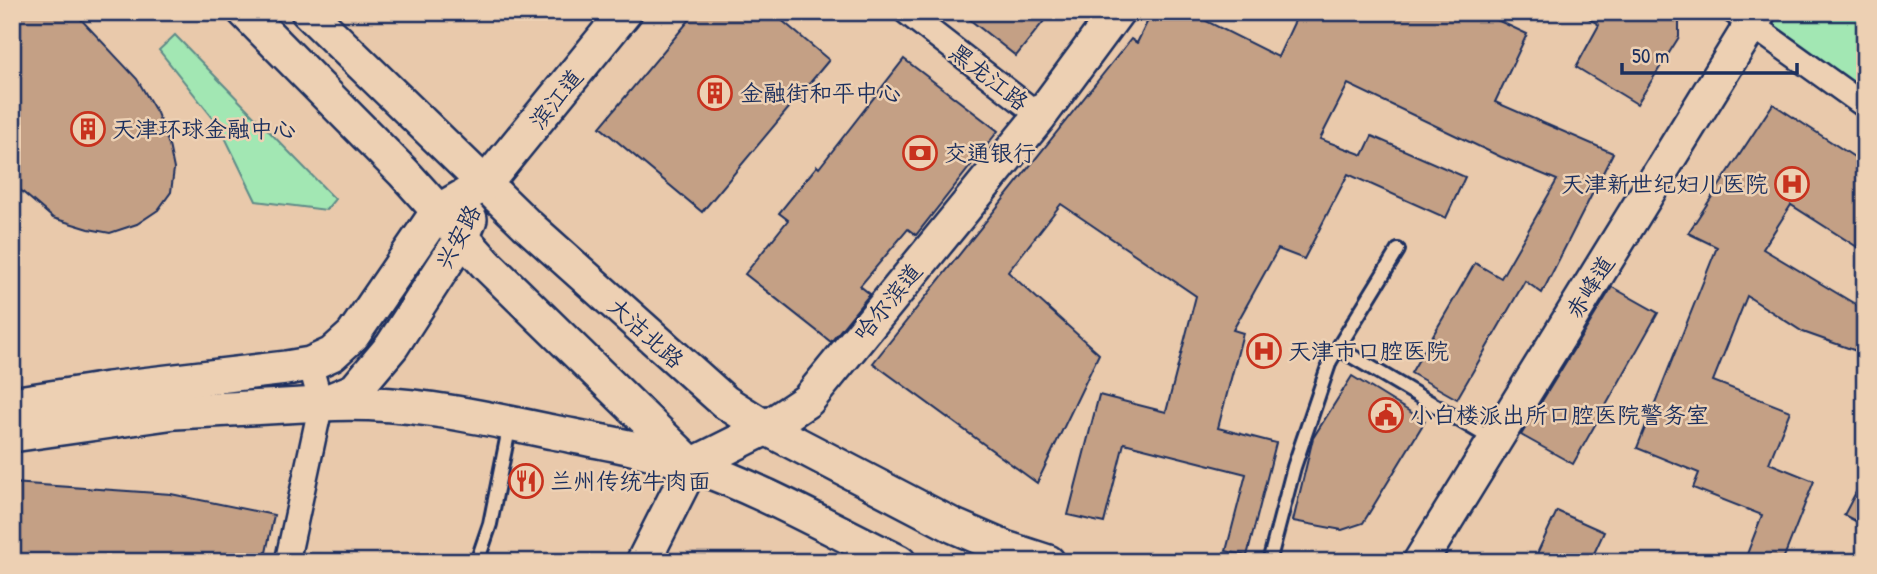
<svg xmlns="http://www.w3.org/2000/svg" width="1877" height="574" font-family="'Patrick Hand','LXGW WenKai TC',sans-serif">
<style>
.green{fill:#a2e7b3;stroke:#5e8b88;stroke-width:2}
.building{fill:#c4a085;stroke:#1b2f5e;stroke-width:2}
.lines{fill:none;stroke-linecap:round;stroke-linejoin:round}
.lane-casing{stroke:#1b2f5e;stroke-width:18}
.street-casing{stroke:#1b2f5e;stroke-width:28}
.secondary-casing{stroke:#1b2f5e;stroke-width:38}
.lane{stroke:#edd0b3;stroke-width:12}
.street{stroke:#edd0b3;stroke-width:23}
.secondary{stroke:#edd0b3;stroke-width:33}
.labels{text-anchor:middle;stroke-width:5;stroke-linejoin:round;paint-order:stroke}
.street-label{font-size:23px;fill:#1b2f5e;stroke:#edd0b3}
.poi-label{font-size:23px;fill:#1b2f5e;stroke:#edd0b3;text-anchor:start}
</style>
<rect width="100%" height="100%" fill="#e9c9ab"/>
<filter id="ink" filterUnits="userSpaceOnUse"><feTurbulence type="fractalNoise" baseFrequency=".0143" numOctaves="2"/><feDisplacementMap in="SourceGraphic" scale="14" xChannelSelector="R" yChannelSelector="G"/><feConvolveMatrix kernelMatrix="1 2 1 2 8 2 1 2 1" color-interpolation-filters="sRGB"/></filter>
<g filter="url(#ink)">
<!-- green -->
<g class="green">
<path d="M1771,12H1865V90L1765,22Z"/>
<path d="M175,35L335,199L326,210L256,201L220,127L159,50Z"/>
</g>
<!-- building -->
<g class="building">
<path d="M12,12H71L77,15L137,79L157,113L169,145L174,169L171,192L158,210L137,224L110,233L89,229L53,218L12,183Z"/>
<path d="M696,12H772L829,60L702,212L600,127Z"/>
<path d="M960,12H1051L1016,56Z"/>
<path d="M1152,12H1210L1204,20L1278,57L1299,12H1480L1527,34L1495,102L1613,153L1542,293L1525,281L1457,399L1411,373L1475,263L1501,278L1557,180L1501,157L1348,84L1320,139L1363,155L1372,136L1465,177L1446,218L1348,174L1304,259L1278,249L1233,330L1243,333L1218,428L1276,443L1247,556L1226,551L1246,474L1124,443L1104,523L1068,515L1099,395L1166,412L1196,296L1061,204L1008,272L1099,354L1037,483L873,363L1131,39L1137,43Z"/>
<path d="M1580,12H1679V37L1637,104L1576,67L1599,25Z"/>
<path d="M904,59L998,131L916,235L908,229L860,286L870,294L831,342L745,274L788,220L779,213L817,166L819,168Z"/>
<path d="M1773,104L1865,164V252L1791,205L1763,249L1865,310V354L1803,332L1747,296L1713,381L1790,411L1769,463L1814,481L1782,562H1744L1762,515L1693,488L1699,473L1637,448L1717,247L1688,233Z"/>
<path d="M1612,287L1658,313L1573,464L1521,435Z"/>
<path d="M1352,376L1425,421L1363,523L1342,530L1293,521L1313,438Z"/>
<path d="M1865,475V526L1844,515Z"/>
<path d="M12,483L171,494L274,515L264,562H12Z"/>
<path d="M1557,511L1604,532L1590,562H1533Z"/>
</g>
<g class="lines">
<!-- lane casing -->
<g class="lane-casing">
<g id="lane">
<path d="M1338,348L1495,441"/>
<path d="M477,562L490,524L510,424"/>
<path d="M1269,562L1294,467L1330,361L1398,250"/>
</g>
</g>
<!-- street casing -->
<g class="street-casing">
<g id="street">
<path d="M906,12L1040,116"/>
<path d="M1734,12L1865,106"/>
<path d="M287,562L321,404L310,364"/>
</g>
</g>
<!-- secondary casing -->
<g class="secondary-casing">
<g id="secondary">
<path d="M245,12L404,173L487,265L692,465"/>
<path d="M308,12L526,224L725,402L766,428L954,526L1005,548L1048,562"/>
<path d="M12,404L108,389L286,368L310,364L332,354L353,335L438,211L485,184L625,12"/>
<path d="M321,404C400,399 476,416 553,432C599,441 647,449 692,465C763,490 831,529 899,562"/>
<path d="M12,435L175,412L321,404L355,390L392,346L462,238L470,219"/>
<path d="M643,562L692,465L766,428L808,400L1040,116L1117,12"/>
<path d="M1420,562L1759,12"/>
</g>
</g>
<!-- lane -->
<use href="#lane" class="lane"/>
<!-- street -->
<use href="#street" class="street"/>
<!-- secondary -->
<use href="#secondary" class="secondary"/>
</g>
</g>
<!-- icons -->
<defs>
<g id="building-ring" transform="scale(1.75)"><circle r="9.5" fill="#edd0b3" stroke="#c8321e" stroke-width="1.5"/><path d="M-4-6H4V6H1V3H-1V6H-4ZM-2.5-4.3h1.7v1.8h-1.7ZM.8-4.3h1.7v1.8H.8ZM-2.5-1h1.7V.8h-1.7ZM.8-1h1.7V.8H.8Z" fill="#c8321e"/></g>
<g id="bank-ring" transform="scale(1.75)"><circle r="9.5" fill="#edd0b3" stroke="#c8321e" stroke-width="1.5"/><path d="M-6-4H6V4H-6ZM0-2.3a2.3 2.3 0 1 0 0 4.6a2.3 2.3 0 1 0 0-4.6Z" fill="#c8321e"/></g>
<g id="hospital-ring" transform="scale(1.75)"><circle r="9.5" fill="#edd0b3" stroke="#c8321e" stroke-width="1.5"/><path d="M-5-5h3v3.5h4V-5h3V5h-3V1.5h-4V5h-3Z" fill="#c8321e"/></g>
<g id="civic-ring" transform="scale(1.75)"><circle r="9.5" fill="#edd0b3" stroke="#c8321e" stroke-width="1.5"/><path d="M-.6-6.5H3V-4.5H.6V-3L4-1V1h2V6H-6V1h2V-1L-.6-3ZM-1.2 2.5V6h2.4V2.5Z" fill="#c8321e"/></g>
<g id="restaurant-ring" transform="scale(1.75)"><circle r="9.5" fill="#edd0b3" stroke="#c8321e" stroke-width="1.5"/><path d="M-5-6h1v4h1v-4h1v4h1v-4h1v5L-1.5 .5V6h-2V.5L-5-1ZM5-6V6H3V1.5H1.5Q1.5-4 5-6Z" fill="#c8321e"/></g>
</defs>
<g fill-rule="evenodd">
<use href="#building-ring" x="715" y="93"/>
<use href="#building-ring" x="88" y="129"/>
<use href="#bank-ring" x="920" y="153"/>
<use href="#hospital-ring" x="1792" y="184"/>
<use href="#hospital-ring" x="1264" y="351"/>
<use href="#civic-ring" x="1386" y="415"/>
<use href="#restaurant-ring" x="526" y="481"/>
</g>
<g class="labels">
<!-- street labels -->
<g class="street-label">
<text transform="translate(989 77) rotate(38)" y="8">黑龙江路</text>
<text transform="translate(556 99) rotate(-51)" y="8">滨江道</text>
<text transform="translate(458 237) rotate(-62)" y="8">兴安路</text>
<text transform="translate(1590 287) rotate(-58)" y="8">赤峰道</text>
<text transform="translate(888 302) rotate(-51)" y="8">哈尔滨道</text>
<text transform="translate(646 333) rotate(42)" y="8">大沽北路</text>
</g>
<!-- poi labels -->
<g class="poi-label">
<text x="740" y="101">金融街和平中心</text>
<text x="112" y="137">天津环球金融中心</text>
<text x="944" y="161">交通银行</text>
<text x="1768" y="192" text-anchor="end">天津新世纪妇儿医院</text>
<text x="1288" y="359">天津市口腔医院</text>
<text x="1410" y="423">小白楼派出所口腔医院警务室</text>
<text x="550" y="489">兰州传统牛肉面</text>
</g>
</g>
<!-- margin -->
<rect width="1877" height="574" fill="none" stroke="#edd0b3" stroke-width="42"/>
<rect x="21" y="21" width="1835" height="532" fill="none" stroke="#1b2f5e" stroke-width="2.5" filter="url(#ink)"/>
<!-- scale -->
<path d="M1622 63v10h175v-10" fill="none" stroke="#1b2f5e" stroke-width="3.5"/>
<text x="1632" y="63" font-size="21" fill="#1b2f5e" stroke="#edd0b3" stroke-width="5" paint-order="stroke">50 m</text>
</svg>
